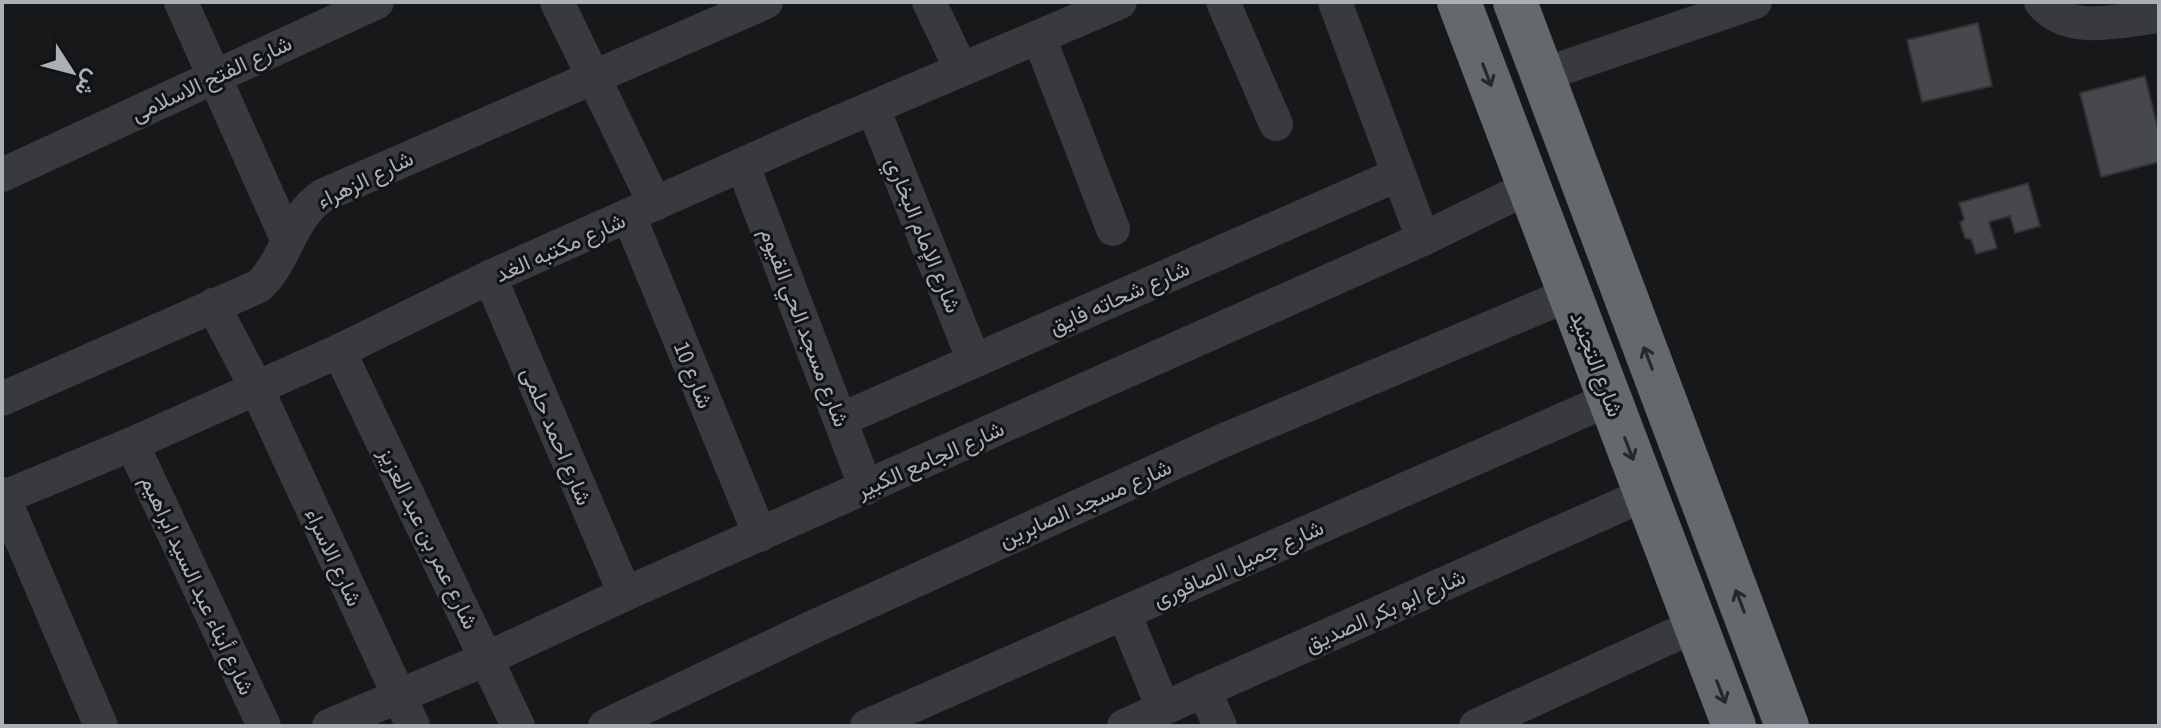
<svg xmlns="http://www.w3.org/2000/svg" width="2161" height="728" font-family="'Archivo Narrow',Vazirmatn,sans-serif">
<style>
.building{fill:#47484b;stroke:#323235;stroke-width:2}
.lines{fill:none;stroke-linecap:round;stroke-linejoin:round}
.street{stroke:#393a3e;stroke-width:34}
.highway{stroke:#65696e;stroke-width:44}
.oneway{stroke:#27282a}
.labels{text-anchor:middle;stroke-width:6;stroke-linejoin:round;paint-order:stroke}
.street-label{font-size:22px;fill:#abb0b7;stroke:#121314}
</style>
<rect width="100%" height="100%" fill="#171819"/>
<!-- building -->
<g class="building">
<path d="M1978,23L1992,86L1922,102L1907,40Z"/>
<path d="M2145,76L2159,133V162L2101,177L2080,93Z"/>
<path d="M2028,183L2040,226L2015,233L2010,216L1989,222L1997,248L1976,254L1971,239L1965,238L1960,223L1964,219L1959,203Z"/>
</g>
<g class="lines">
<!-- street -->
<g class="street">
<path d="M181,2L287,239"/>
<path d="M557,2L655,204"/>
<path d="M929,2L961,69"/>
<path d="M1223,2L1276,124"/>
<path d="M1335,2L1423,239"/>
<path d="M2041,2C2068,36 2121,20 2159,16"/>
<path d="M1039,37L1113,229"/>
<path d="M1542,75L1755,2"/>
<path d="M873,108L974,361"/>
<path d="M743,166L866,488"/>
<path d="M2,175L377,2"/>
<path d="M629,216L760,535"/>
<path d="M490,277L625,594"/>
<path d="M213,305L256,387L413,726"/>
<path d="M339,351L518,726"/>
<path d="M2,399L259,286C287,260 290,216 324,195L766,2"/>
<path d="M840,420L1399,174"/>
<path d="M132,444L264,726"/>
<path d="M2,494L101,726"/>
<path d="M2,498L132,444L339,351L490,277L813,133L1120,2"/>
<path d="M1124,613L1163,708"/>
<path d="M1204,690L1220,726"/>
<path d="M329,726L486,659L625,594L1423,239L1529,187"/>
<path d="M605,726L811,628L1222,441L1570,294"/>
<path d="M867,726L1610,399"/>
<path d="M1124,726L1646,494"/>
<path d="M1476,726L1696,625"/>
</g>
<!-- highway -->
<g class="highway">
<path d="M1459,2L1734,726"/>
<path d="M1515,2L1787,726"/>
</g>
</g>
<!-- one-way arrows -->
<defs><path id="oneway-shaft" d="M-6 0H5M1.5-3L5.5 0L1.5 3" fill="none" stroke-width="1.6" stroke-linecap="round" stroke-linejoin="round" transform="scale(2)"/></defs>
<g class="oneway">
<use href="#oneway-shaft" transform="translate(1487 75) rotate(69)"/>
<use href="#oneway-shaft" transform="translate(1648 358) rotate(-111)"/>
<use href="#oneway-shaft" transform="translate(1629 449) rotate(69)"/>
<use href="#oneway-shaft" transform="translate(1740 601) rotate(-111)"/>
<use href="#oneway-shaft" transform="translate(1721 692) rotate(69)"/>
</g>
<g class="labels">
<!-- street labels -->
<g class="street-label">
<text transform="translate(211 78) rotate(-25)" y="8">شارع الفتح الاسلامى</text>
<text transform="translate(365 179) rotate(-26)" y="8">شارع الزهراء</text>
<text transform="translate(924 235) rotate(68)" y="8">شارع الإمام البخاري</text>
<text transform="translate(560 247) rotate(-24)" y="8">شارع مكتبه الغد</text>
<text transform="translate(1119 297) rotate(-24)" y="8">شارع شحاته فايق</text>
<text transform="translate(805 327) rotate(69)" y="8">شارع مسجد الحي القيوم</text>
<text transform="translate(1597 364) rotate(69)" y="8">شارع التجنيد</text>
<text transform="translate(694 375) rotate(68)" y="8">شارع 10</text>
<text transform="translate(557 436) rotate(67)" y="8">شارع احمد حلمى</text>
<text transform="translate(930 459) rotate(-24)" y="8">شارع الجامع الكبير</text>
<text transform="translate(1085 503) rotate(-24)" y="8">شارع مسجد الصابرين</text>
<text transform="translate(429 538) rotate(64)" y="8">شارع عمر بن عبد العزيز</text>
<text transform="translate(334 557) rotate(65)" y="8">شارع الاسراء</text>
<text transform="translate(1238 563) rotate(-24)" y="8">شارع جميل الصافورى</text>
<text transform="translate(198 585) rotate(65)" y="8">شارع أبناء عبد السيد ابراهيم</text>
<text transform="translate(1385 610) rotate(-24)" y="8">شارع ابو بكر الصديق</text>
</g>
</g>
<!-- border -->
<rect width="2161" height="728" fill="none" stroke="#abb0b7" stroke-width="8"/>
<!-- north arrow -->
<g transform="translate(72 72) rotate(126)" stroke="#121314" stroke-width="6" paint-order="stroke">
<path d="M0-6L14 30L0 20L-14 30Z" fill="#abb0b7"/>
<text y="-12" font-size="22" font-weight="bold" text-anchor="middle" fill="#abb0b7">ش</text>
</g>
</svg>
